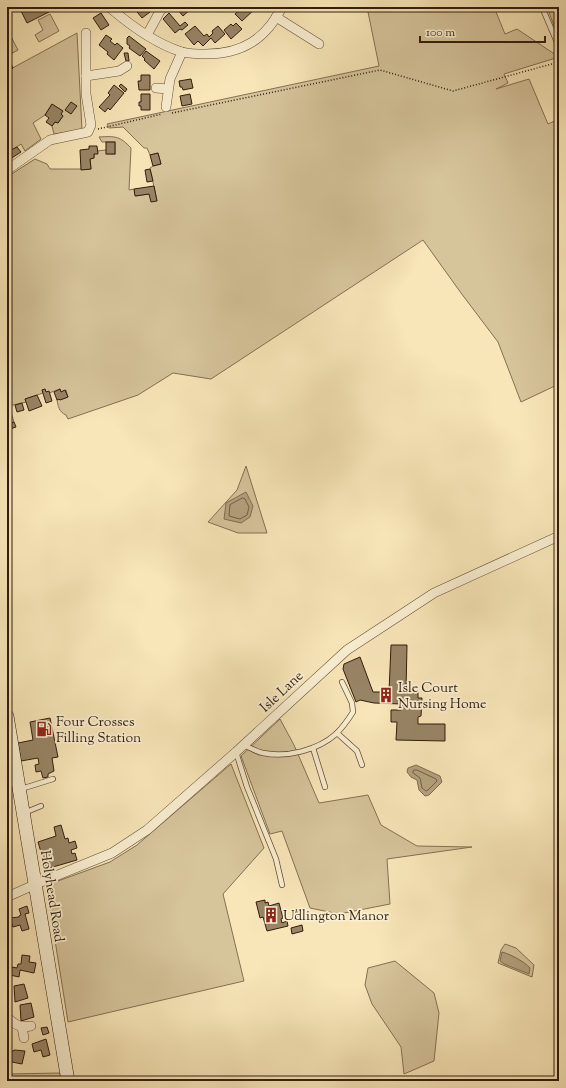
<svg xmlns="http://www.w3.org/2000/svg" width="566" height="1088" font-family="'Sorts Mill Goudy',serif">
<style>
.green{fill:#d6c49b;stroke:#837054}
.water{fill:#b4a17e;stroke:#7f6c51}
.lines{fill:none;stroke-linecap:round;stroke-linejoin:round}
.shore{stroke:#725e46;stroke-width:1}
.building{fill:#988566;stroke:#301c0d}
.lane-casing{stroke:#624e38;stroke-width:6}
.street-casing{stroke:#624e38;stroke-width:10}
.secondary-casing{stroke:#301c0d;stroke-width:14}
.path{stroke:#301c0d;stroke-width:1.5;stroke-dasharray:1 2;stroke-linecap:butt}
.lane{stroke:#faefd1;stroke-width:4.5}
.street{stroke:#faefd1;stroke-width:9}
.secondary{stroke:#faefd1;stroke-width:13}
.labels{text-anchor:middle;stroke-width:3.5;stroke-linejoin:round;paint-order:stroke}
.poi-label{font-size:14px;fill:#301c0d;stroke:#faefd1;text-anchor:start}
.street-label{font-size:14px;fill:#301c0d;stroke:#faefd1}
</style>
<rect width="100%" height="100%" fill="#f8e6b8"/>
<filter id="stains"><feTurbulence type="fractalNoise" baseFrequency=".005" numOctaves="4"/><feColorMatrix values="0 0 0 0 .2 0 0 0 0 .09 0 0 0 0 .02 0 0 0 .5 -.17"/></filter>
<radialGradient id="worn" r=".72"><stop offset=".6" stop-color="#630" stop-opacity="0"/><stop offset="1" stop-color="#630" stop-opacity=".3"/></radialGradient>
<!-- green -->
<g class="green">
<path d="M367,7H494L505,34L517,29L559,57L504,74L508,83L496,89L529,79L548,124L559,119V384L521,402L498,342L461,293L423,240L211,379L173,373L138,395L68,419L66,415C59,412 58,406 57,400L59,399L60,400L68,397L66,390L61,392L60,389L49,393L46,392L45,389L42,390L43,393L25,399L26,402L9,406L14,422L7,424V177L35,159L47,164L50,169H91L90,159L94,158V154L97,151L106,150L107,154H115V142H102L99,137C115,136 120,136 131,148L129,190L134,189L136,196L149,194L157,201L150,168L153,166L161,164L158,153L150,155L147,148H144L123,127L109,128L107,124L379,66Z"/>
<path d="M547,7H559V39Z"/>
<path d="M50,14L59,31L39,42L35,35L43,30L38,20Z"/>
<path d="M7,29L18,50L7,56Z"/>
<path d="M77,33L82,130L54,134L52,126L55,122L58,123L63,116L52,104L45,115L33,123L41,139L25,151L21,144L7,153V71Z"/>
<path d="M246,466L267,533H238L208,522L237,490Z"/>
<path d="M280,719L294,745L319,803L368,795L381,825L417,846L472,847L387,859L390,904L339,914L310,908L282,831L270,834L241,756Z"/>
<path d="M231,764L264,848L223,894L244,981L68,1022L47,890L50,884L110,862L137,845Z"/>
<path d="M505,944L516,948L534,965L532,977L498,963L501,950Z"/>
<path d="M395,961L434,993L439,1013L434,1061L404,1074L401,1047L372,1004L365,985L368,968Z"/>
<path d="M60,1073L61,1081H7V1074Z"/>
</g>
<!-- water -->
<g class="water">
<path d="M246,492L253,506L250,517L241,523L224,519L226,503Z"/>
<path d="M416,765L440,776L442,782L429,795L425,796L419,790L417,780L411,777L407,772L408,768Z"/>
<path d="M502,952C510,954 525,962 530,968L529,974L504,964L500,961Z"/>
</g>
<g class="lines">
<!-- shore -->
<g class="shore">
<path d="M243,498L245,499L249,507L247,515L240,519L229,516L230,505Z"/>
<path d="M414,770H417L436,779L437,781L428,790L426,791L422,788L420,778L413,773Z"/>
</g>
</g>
<!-- building -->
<g class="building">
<path d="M19,7H46L49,12L27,23Z"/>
<path d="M133,7H146L150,12L142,18Z"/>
<path d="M179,7H193L183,16L177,9Z"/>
<path d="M243,7H257L242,21L235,14Z"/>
<path d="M101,13L109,25L101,30L93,18Z"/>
<path d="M169,13L180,26L185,22L188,25L182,30L180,29L175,33L163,19Z"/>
<path d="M236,23L242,29L231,39L224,30L231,24L233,26Z"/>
<path d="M195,26L204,36L207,34L209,37L213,33L212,31L218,26L225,34L215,43L211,38L203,46L198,41L194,45L185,34Z"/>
<path d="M106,35L112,39L110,41L115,45L117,43L123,48L114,60L107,54L108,52L99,45Z"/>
<path d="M129,36L146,49L140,56L129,48L130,46L127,44V38Z"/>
<path d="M146,51L160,61L154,69L144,60L145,59L142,56Z"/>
<path d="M124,53H128L129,61H126Z"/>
<path d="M8,58L13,68L7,71V59Z"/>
<path d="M141,75H150V90H139L138,81H141Z"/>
<path d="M191,79L193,88L183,90L182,87H180L179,81Z"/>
<path d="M121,84L127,89L125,92L119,86Z"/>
<path d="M114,85L124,93L110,110L108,108L105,112L99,107L110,95L108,93Z"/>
<path d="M141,94H150V110H141V106H139V102H141Z"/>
<path d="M190,94L192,104L182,106L180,96Z"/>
<path d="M71,102L77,106L71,114L65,110Z"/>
<path d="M52,104L63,111L61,114L63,116L58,123L55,122L52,126L46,122L49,118L45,115Z"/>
<rect x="106" y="142" width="9" height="12"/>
<path d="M89,146H97L98,154H94V158L90,159L91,169L81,170L80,150L89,149Z"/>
<path d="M17,147L21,152L7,161V152Z"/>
<path d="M158,153L161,164L153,166L150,155Z"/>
<path d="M150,169L153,181L147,182L145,170Z"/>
<path d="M154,186L157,201L151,202L149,194L135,196L134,189Z"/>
<path d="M45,389L46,392L49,391L52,401L46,403L42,390Z"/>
<path d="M60,389L61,392L65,390L68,397L60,400L59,399L57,400L54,392Z"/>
<path d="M37,395L42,406L29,411L25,399Z"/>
<path d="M22,403L24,410L17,412L15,405Z"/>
<path d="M14,422L16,427L10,429L8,424Z"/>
<path d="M391,645H407L406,691L418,692V698H422L421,716L418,717V724H445V741L396,740L397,722H391V710H401L402,704L374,703L360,700L356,702L343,669L344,664L360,657L373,692H389Z"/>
<path d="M50,718L58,757L52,758L54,771L48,774V777L43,778L41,771L36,772L35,765L39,764L38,758L21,761L18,743L33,740L30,722Z"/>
<path d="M61,825L65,839L68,838L69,843L75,841L77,848L71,850L72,854L75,853L77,860L46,869L38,842L56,836L54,827Z"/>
<path d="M265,900V903L268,902L269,906L279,903L283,918L281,919L282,923L287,921L288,926L267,931L263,917L260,918L256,902Z"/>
<path d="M27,906L29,913L25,914L29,929L22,931L20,925L13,927L10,918L19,917V916L21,915L19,909Z"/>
<path d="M300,909L302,915L293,917L292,911Z"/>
<path d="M302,925L303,931L292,934L291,928Z"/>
<path d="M22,955L30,956L29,962L36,963L34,973L20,970L19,977L10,975L12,967L17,968L18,964H21Z"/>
<path d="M24,984L28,998L15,1002L14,986Z"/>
<path d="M31,1003L34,1017L21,1021L20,1005Z"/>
<path d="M47,1027L49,1033L43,1035L41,1028Z"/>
<path d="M46,1039L50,1055L43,1057L41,1050L34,1052L32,1044Z"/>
<path d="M14,1050L25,1051L22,1064L7,1061L9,1051H13Z"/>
</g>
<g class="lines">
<!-- lane casing -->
<g class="lane-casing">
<g id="lane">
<path d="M542,7L559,47"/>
<path d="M337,733L357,751L362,765"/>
<path d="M243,745C250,747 256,752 263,753C287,758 318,750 336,734C342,728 348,720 353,712L352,703L342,682"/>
<path d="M313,748L325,787"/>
<path d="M236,752L247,787L276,859L282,885"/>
<path d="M21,789L53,779"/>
<path d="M24,813L41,806"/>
</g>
</g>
<!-- street casing -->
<g class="street-casing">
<g id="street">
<path d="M109,7C130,25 156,44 182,52C190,54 198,54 206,54C242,54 266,39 282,7"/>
<path d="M276,17L319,44"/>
<path d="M147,35L160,11L164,7"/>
<path d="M86,76L119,71L127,66"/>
<path d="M156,88L168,89"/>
<path d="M166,107L170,79L182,52"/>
<path d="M7,170L50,140L88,132L91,125L86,94V33"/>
<path d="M7,897L36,884L112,853L147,830L236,752L347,650L434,593L559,536"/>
<path d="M7,1017C15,1025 20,1028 31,1026"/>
<path d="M22,1027L24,1038"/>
</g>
</g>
<!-- secondary casing -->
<g class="secondary-casing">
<path id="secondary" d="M7,716L68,1081"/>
</g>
<!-- path -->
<g class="path">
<path d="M172,113L380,70L453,91L559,62"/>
<path d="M98,129L162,114"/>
</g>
<!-- lane -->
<use href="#lane" class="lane"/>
<!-- street -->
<use href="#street" class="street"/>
<!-- secondary -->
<use href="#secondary" class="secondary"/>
</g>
<!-- icons -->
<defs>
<g id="building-bare" transform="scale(1.2)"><path d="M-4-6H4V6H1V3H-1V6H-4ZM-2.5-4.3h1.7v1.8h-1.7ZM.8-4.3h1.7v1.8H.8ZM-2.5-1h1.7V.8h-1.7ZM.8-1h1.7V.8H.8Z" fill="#8f2418" stroke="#faefd1" stroke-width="2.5" paint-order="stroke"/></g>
<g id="fuel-bare" transform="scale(1.2)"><path d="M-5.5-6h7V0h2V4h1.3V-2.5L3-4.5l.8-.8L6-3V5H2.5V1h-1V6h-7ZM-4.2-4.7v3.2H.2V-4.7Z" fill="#8f2418" stroke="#faefd1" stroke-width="2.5" paint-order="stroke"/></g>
</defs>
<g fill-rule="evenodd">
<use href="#building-bare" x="386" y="695"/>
<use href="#fuel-bare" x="44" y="729"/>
<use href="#building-bare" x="271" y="915"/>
</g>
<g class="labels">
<!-- poi labels -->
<g class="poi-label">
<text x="398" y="692">Isle Court<tspan x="398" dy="16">Nursing Home</tspan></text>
<text x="56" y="726">Four Crosses<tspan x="56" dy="16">Filling Station</tspan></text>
<text x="283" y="920">Udlington Manor</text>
</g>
<!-- street labels -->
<g class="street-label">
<text transform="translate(281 691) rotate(-43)" y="5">Isle Lane</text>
<text transform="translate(53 896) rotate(81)" y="5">Holyhead Road</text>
</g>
</g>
<!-- margin -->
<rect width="566" height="1088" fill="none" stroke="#f8e6b8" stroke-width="24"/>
<rect x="8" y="8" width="550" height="1072" fill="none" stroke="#301c0d" stroke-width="2"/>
<rect x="12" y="12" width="542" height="1064" fill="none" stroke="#301c0d"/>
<!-- scale -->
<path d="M420 36v6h125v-6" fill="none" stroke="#301c0d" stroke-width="2"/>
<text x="426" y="36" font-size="12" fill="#301c0d" stroke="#faefd1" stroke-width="3" paint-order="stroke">100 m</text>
<rect width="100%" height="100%" filter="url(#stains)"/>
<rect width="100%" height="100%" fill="url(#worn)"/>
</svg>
